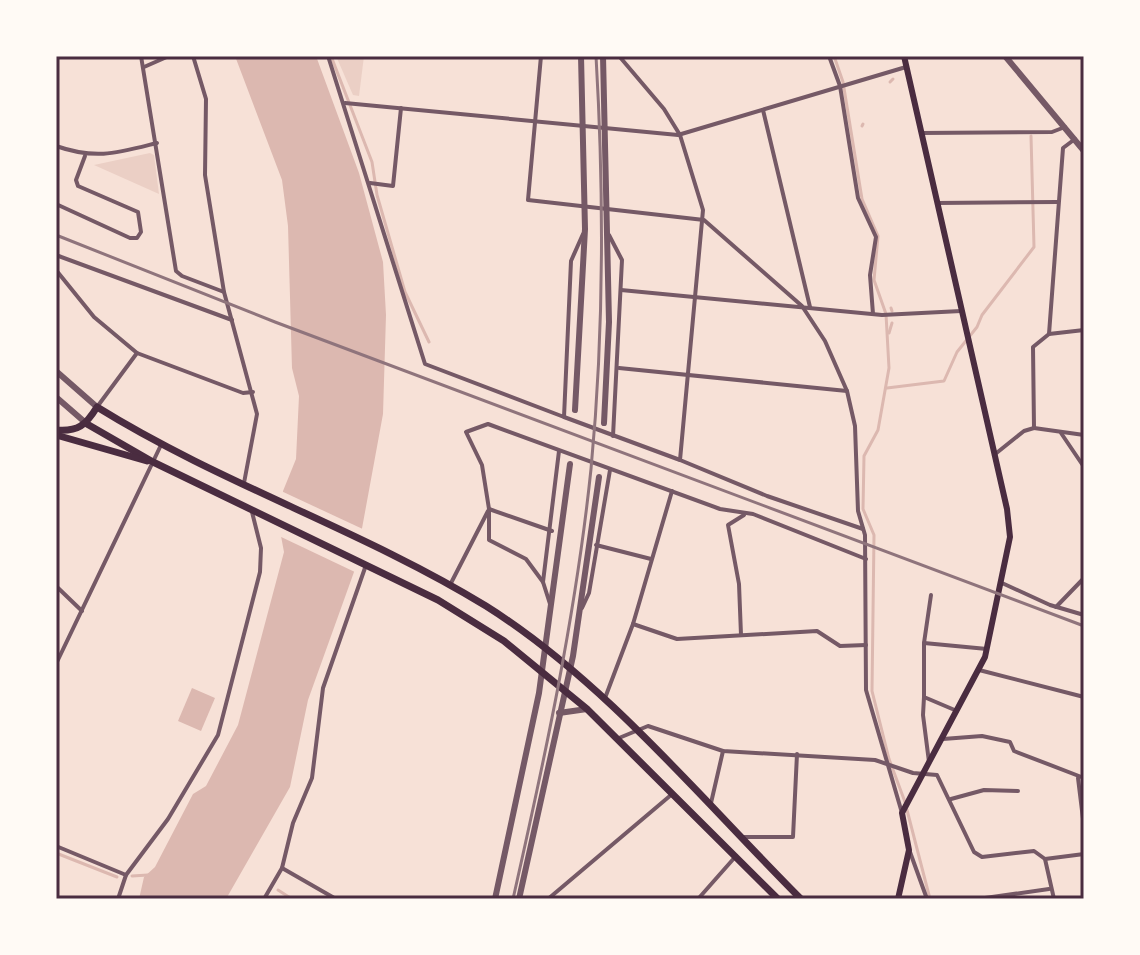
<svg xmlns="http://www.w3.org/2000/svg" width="1140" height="955" font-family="'DejaVu Sans',sans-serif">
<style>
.green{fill:#ebcfc5}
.water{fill:#dcb8b0}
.pier{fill:#f7e1d7}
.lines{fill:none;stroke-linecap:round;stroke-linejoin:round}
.stream{stroke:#dcb8b0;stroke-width:3}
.minor{stroke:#755966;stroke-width:4}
.tertiary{stroke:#755966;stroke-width:6}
.secondary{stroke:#4a2c40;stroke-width:6}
.primary{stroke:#4a2c40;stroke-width:7}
.rail{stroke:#8f747c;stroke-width:3}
.neatline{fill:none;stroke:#4a2c40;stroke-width:3}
</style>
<rect width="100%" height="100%" fill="#f7e1d7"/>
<!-- green -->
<g class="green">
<path d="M336,56H364L359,96L353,95Z"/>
<path d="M150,153L154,155L159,194L94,165Z"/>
</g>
<!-- water -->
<g class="water">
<path d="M235,56H316L359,173L383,262L386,315L383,414L354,572L308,700L290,787L226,899H139L144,877L155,867L193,794L206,786L238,725L284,552L281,536L283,491L296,459L299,396L292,368L288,226L282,180Z"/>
<path d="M192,688L215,698L201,731L178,721Z"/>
</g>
<!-- pier -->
<path class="pier" d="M279,490L367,531L357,573L277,535Z"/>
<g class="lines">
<!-- stream -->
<g class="stream">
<path d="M331,56L372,162L377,195L405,292L429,342"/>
<path d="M834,56L843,82L862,199L878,236L874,280L886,314L889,368L878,430L864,456L863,509L874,535L872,691L889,759L905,802"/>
<path d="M890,82L893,79"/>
<path d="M862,126L863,124"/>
<path d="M891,308L892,311"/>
<path d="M889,333L892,323"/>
<path d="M887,388L944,381L957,352L977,327L982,315L1034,247L1031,136"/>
<path d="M907,810L930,899"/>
<path d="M56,853L117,877"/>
<path d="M132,876L148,875"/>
<path d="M278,890L292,899"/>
</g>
<!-- minor -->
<g class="minor">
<path d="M141,56L176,271L182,276L224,292L257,414L244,483"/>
<path d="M193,56L206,99L205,175L224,292"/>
<path d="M328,56L425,364L564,417L571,261L583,234"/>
<path d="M541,56L528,200L704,220L802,306L825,341L847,391L855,426L858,511L865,535L866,690L902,813"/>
<path d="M619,56L664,109L680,135L703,210L680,460L767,496L863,529"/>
<path d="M829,56L840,86L858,198L876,237L870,275L873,314"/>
<path d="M144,67L169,56"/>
<path d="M345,103L678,135L906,67"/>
<path d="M763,110L810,307"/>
<path d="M921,133L1052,132L1065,127"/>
<path d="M56,146C96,160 117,153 157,143"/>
<path d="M370,183L393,186L401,108"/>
<path d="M937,203L1058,202"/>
<path d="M56,204L130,238H137L141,232L138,212L78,186L76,180L85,156"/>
<path d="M609,235L622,260L613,436"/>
<path d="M56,255L232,320"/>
<path d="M56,270L94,317L137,353"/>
<path d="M621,290L882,315L961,311"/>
<path d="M1049,334L1084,330"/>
<path d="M619,368L847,391"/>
<path d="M97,407L137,353L243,393L253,392"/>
<path d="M564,417L680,460"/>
<path d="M1034,428L1084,435"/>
<path d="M1061,433L1084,467"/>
<path d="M994,455L1024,431L1034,428L1033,347L1049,334L1063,148L1075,139"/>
<path d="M489,509V540L526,559L543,582"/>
<path d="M552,531L489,509L482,465L466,432L488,424L720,509L753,514L866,559"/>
<path d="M596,545L651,559"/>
<path d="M1002,583L1050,605L1084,615"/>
<path d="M450,585L488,511"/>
<path d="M56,586L82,611"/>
<path d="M931,595L924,643V697L957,711"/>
<path d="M550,604L543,582L559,451"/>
<path d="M1056,607L1084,578"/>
<path d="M582,608L589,593L610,470"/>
<path d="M633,624L677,639L817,631L840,646L866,645"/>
<path d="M741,635L739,584L728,525L744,515"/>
<path d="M924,643L987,649"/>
<path d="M56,664L161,445"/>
<path d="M979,670L1084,697"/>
<path d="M924,697L923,715L929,762"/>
<path d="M605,698L633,624L672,491"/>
<path d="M619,738L648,726L723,751L875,760L913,773L937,775L974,852L982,857L1034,851L1045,859L1054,899"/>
<path d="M943,739L982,736L1010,742L1014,751L1084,778"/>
<path d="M1078,778L1084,827"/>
<path d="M951,799L984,790L1018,791"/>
<path d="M711,803L723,751"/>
<path d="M741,837H793L797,754"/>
<path d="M56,846L126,875"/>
<path d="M910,852L927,899"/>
<path d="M1045,859L1084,854"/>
<path d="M282,868L336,899"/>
<path d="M118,899L126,875L168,819L218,735L260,572L261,548L252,512"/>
<path d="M264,899L282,868L293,823L312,778L323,688L366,565"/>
<path d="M548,899L671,795"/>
<path d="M698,899L736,856"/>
<path d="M978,899L1049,889"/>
</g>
<!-- tertiary -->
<g class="tertiary">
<path d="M603,56L609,322L604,423"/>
<path d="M1005,56L1084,151"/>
<path d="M56,371L97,407"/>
<path d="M56,397L87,424"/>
<path d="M575,410L585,229L581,56"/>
<path d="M559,713L587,709"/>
<path d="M495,899L539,693L570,464"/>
<path d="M519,899L573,656L599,477"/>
</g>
<!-- secondary -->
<path class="secondary" d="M898,899L909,850L902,813L985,657L1010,537L1007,509L904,56"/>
<!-- primary -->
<g class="primary">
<path d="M87,424L153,462L438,600L504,641L587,709L778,899"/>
<path d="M56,430C78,432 86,425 97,407C221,484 362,530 486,606C604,680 703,801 801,899"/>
<path d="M56,435L147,461"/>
</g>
<!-- rail -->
<g class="rail">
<path d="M56,235L275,322L1084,626"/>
<path d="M513,899C545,757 576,614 591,469C604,333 604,193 596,56"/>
</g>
</g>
<!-- border -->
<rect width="1140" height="955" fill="none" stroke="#fffaf5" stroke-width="116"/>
<rect x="58" y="58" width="1024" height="839" class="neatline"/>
</svg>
